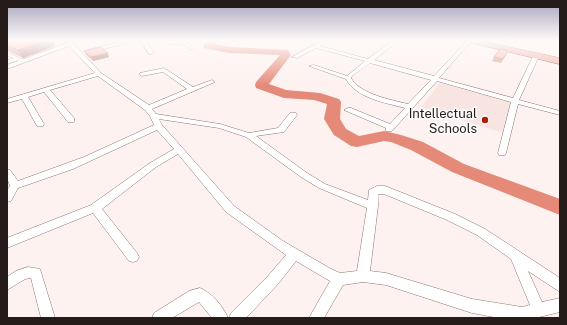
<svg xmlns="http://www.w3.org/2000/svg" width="567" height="325" font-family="'Public Sans',sans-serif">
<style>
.built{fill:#f8e4e0}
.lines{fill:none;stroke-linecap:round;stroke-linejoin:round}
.river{fill:#e58a79;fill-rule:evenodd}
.lane-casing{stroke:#8c7672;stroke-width:3.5}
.street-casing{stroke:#8c7672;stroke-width:1}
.primary-casing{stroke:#a05447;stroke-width:1}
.lane{stroke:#fff;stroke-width:3}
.street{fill:#fff;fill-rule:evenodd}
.primary{fill:#eeaa9f;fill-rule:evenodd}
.wall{fill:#da998c}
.shaded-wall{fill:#b17d72}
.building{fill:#fdb2a3;stroke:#b17d72}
.poi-dot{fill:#ae1f0b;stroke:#fff;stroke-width:1.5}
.labels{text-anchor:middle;stroke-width:3;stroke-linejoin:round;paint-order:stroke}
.poi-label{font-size:13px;fill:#251c1a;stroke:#fff;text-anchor:end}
</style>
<rect width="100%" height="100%" fill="#fdf2f0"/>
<!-- built -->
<path class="built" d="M440,83L514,103L503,133L421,107Z"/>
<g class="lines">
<!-- river -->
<path class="river" d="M208,40H219L215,44L229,47L288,50L291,55L269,84L286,90L320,93L339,99L341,102L340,119L346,129L359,136L384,131L401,135L423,142L464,164L560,199V215L452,172L411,150L391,142L384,141L357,147L351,146L334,135L332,132L324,119L327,104L314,100L284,98L256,88L255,85L256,82L280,55L229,53L204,48L203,46Z"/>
<!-- lane casing -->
<g class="lane-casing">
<g id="lane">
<path d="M7,54L23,61"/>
<path d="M7,62L17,59"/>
</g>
</g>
<!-- street casing -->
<g class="street-casing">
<g id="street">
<path d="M65,40H70L101,73L149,105L187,89L163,72L142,76L140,75V73L164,68L193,87L212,80L215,82L152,109L156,114L220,124L249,133L278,128L290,113H296L297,115L284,132L256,136L307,173L325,184L368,200L369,190L377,186H385L455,214L485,229L560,278V292L528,271L542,302L560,298V312L535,318H499L472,313L386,285L363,282L343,285L324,318H309L330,281L296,261L278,284L246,318H229L231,313L268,276L286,255L226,212L178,154L156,167L102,209L137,253L139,257L137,261L133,262L129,261L93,213L7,248V238L91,205L150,163L174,149L157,130L73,169L18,188L11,201L7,202V190L10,186L7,178V169L10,170L18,181L84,157L154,125L150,116L145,110L98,76L50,90L74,118V122H68L44,92L28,97L44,124L43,126H37L22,99L7,103V99L95,73L69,46L7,69V65L67,43ZM159,119L219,128L246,137L301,177L319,188L367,208L357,271L340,273L331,269L283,241L234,206L162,125ZM378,194H384L447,220L477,235L511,259L530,305L522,307L472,299L386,273L370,271L378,206Z"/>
<path d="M129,40H139L91,52L88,50Z"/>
<path d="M140,40H145L154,53L153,54H149Z"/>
<path d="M170,40L188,43L193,48L190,50L185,45L169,44Z"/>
<path d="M237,40H243L238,43L236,42Z"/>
<path d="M323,40H329L320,46L368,59L393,40H399L374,60L434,76L468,40H472L439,78L513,98L533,56L538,55L539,56L519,100L560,111V115L518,104L506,153L505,155H499L498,153L511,102L437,81L392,131H386V128L344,110L348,108H351L390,124L405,108C386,103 356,98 346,79L309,66L314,65L347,76L365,61L316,48L297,58L292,57ZM370,63L431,80L408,104C391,100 360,94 351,78L352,76Z"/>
<path d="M28,267L40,269L55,318H41L31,278L25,279L7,290V277L16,271Z"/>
<path d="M200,288C212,293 223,306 228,318H212L199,302L172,318H152L154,313L189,291Z"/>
</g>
</g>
<!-- primary casing -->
<g class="primary-casing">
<path id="primary" d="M460,40H476L560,58V64Z"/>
</g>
<!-- lane -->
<use href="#lane" class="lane"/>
<!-- street -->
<use href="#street" class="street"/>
<!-- primary -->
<use href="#primary" class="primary"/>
</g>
<!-- wall -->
<g class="wall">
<path d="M7,40H53L55,46L23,58L8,51H7Z"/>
<path d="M84,51L109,57L93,61L86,55Z"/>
<path d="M506,55L501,63L492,61L494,57Z"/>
</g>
<!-- shaded-wall -->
<g class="shaded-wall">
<path d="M46,40H53L55,46L23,58L18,50Z"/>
<path d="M108,53L109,57L93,61L91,57Z"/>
</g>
<!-- building -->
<g class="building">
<path d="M7,40H46L18,50L7,45Z"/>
<path d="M101,47L108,53L91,57L84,51Z"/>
<path d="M500,49L508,51L503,59L494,57Z"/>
</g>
<!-- sky -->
<linearGradient id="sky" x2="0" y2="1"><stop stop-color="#a7a3bc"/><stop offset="0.47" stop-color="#fef9f8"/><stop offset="1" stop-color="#fef9f8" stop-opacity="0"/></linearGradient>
<rect width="567" height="86" fill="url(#sky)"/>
<!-- markers -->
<circle class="poi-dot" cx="485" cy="120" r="4"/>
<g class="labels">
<!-- poi labels -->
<g class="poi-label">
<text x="477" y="118">Intellectual<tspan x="477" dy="15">Schools</tspan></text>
</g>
</g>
<!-- border -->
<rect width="567" height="325" fill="none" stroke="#251c1a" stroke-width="16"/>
</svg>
